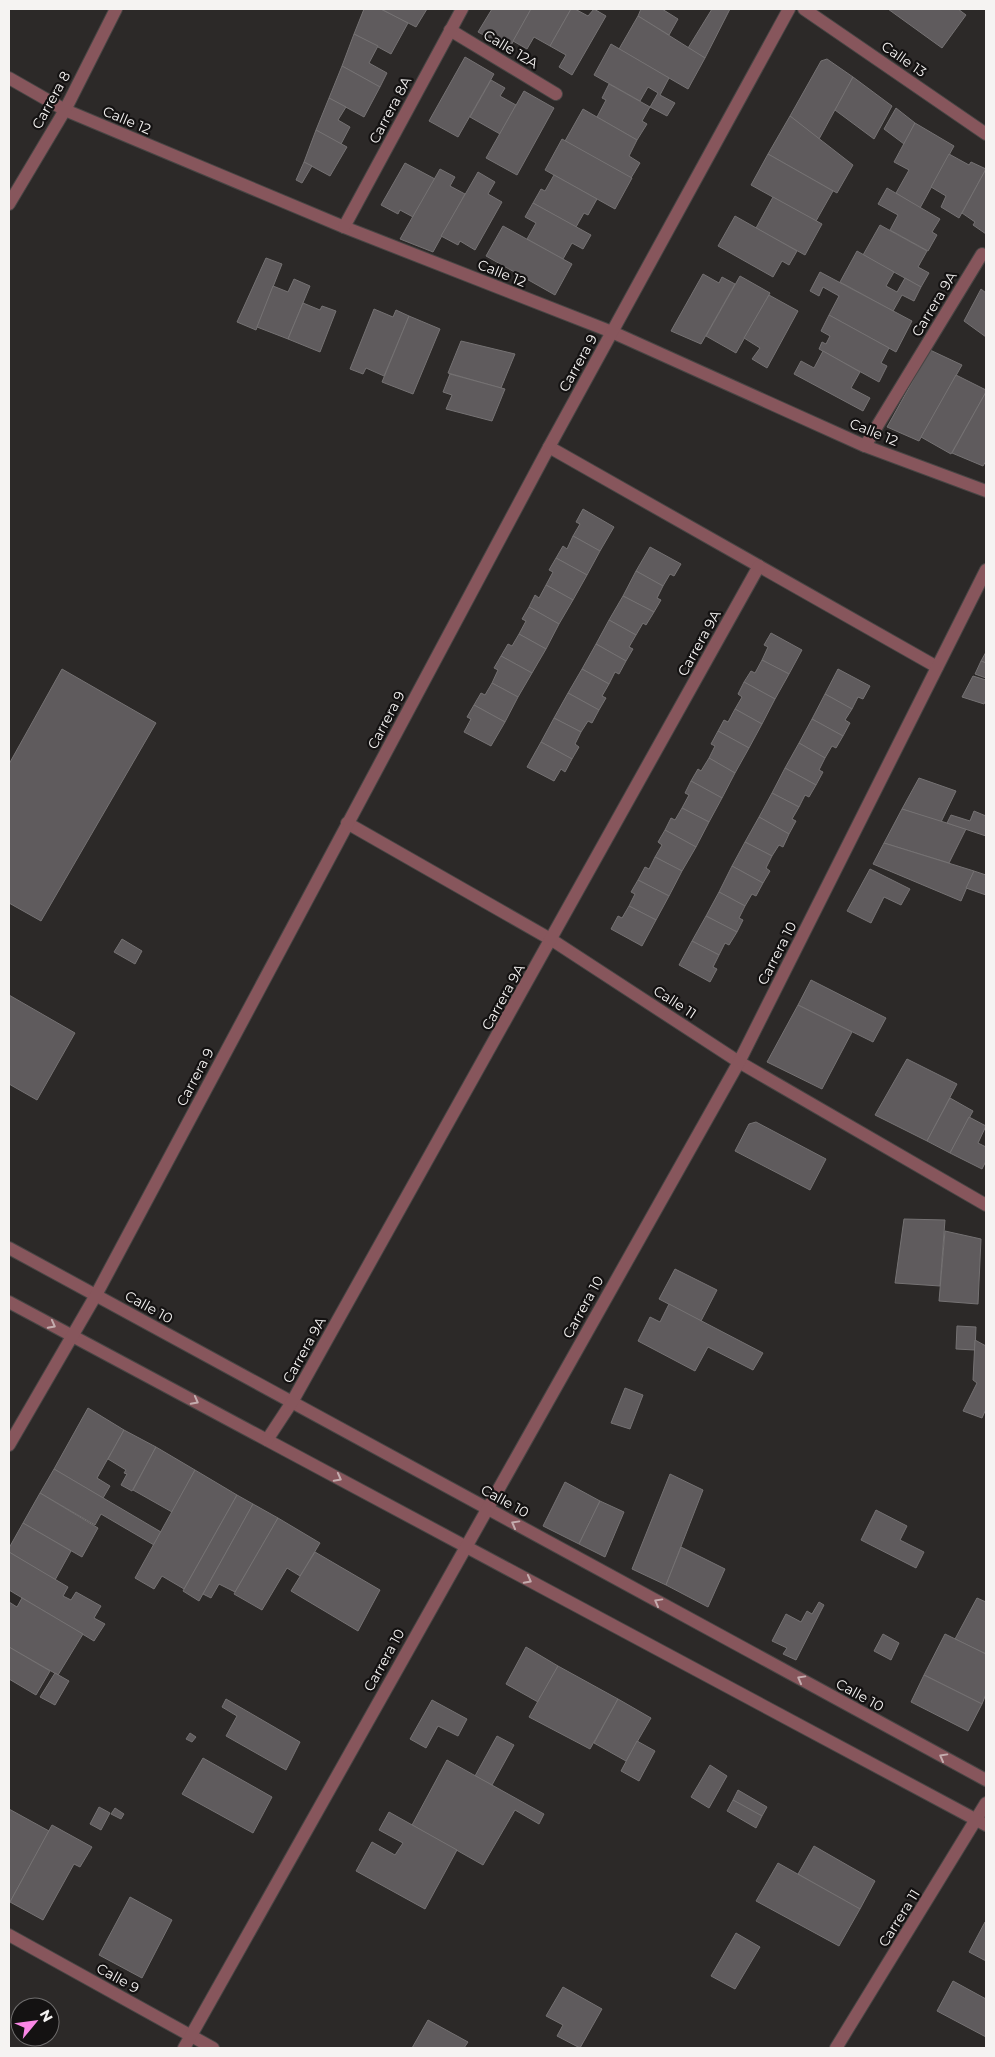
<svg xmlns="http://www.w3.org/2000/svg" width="995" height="2057" font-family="Montserrat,sans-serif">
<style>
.building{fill:#5f5b5d;stroke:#757273}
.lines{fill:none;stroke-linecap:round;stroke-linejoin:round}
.minor-casing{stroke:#484544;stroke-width:14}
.tertiary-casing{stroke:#484544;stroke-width:14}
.minor{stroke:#87565c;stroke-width:12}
.tertiary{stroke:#87565c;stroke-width:12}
.oneway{stroke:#c4acae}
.labels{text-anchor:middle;stroke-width:4.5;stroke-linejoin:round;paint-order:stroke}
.street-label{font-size:14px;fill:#f5f3f2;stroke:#141212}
</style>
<rect width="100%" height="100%" fill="#2c2928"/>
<!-- building -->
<g class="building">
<path d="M364,9H381L408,23L391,54L354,34Z"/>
<path d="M381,9H427L416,27Z"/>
<path d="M492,9H531L509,49L478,32Z"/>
<path d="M531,9H571L550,46L534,37L527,49L513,41Z"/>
<path d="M571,9H575L588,16L594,9L606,16L572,75L559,67L566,55L550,46Z"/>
<path d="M641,9H662L678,19L669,35L638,16Z"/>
<path d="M712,9H730L705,58L688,48Z"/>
<path d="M888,9H958L966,15L942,48Z"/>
<path d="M638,16L705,58L688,89L619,49Z"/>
<path d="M354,34L378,46L369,63L387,73L380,87L342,66Z"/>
<path d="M611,44L669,78L660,95L675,103L667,116L650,107L658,93L648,87L640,101L594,75Z"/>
<path d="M465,57L494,74L458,137L429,121Z"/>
<path d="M827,59L853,77L819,139L790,116L821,61Z"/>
<path d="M342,66L380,87L364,117L329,98Z"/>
<path d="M853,77L892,106L874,139L835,110Z"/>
<path d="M491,80L505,88L500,96L516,105L500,134L470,117Z"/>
<path d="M609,84L650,107L642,121L647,124L637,140L597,117L606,100L602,98Z"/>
<path d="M524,91L554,108L517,175L486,158Z"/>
<path d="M329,98L346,107L338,120L350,127L341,144L316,130Z"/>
<path d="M896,108L915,123L904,144L884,129Z"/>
<path d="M583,109L637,140L629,156L640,163L631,178L565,141Z"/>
<path d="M790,116L853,165L837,193L768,154Z"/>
<path d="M915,123L954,146L920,208L896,193L909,170L894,162Z"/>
<path d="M316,130L347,147L330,176L304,162Z"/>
<path d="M562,139L632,178L615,209L545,170Z"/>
<path d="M768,154L833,191L816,221L751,185Z"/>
<path d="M949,154L969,165L971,162L986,169L959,218L941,207L946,196L931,187Z"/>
<path d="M304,162L312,166L302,183L296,180Z"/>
<path d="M405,163L435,179L413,217L400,210L398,214L381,205Z"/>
<path d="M440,169L455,177L450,186L465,194L433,252L400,239Z"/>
<path d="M986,169V234L973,225L975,222L962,213Z"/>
<path d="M478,172L495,182L488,194L502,202L475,250L460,241L458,245L441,236Z"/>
<path d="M554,175L597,199L588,215L584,213L576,227L533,203L541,189L545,191Z"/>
<path d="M887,188L940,219L932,232L937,235L928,251L890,230L898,215L878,204Z"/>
<path d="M773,197L822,224L805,255L756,228Z"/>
<path d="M533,203L591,235L583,249L572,243L563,259L527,239L536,223L525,217Z"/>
<path d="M735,216L797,251L789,265L782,261L773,277L718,246Z"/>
<path d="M880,225L927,251L918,267L929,273L921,287L863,255Z"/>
<path d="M503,226L572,264L555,295L486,256Z"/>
<path d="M857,251L894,272L886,286L897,292L905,278L921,287L914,301L902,295L893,311L840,282Z"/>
<path d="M266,258L282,264L256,330L237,322Z"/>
<path d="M820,272L912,321L896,352L829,315L839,296L823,287L819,296L810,291Z"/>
<path d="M703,274L719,283L722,277L735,284L701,344L671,331Z"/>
<path d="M740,276L770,293L736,353L706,336Z"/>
<path d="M294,279L310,286L288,339L257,327L273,286L288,292Z"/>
<path d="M981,289L986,293V337L964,321Z"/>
<path d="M769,295L798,311L767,368L752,359L760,348L744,338Z"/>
<path d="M303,303L320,310L322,306L336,311L320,352L288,339Z"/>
<path d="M374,309L393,317L396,310L409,316L384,376L366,368L363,374L350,369Z"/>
<path d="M829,315L889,348L881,363L887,366L879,382L819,349L822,342L826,344L830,336L821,331Z"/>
<path d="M409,316L440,329L413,394L382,382Z"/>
<path d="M461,341L515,354L501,388L448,373Z"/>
<path d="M930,350L962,365L919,441L887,427Z"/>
<path d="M823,351L860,372L851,388L870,398L863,411L794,374L801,361L814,368Z"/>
<path d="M450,374L505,389L492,421L446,409L452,395L443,392Z"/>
<path d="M956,375L986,390V392L951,454L921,437Z"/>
<path d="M986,392V461L983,466L952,453Z"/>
<path d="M583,509L614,527L600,551L573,536L580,524L576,522Z"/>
<path d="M573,536L600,551L587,575L556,558L563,546L567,549Z"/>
<path d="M650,547L681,564L674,576L670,574L663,586L636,571Z"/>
<path d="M556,558L587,575L573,600L546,585L553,572L549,570Z"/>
<path d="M636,571L663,586L657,598L661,600L654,612L623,596Z"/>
<path d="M546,585L573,600L559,624L529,607L535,595L539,598Z"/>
<path d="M623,596L654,612L646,625L643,623L636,635L609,620Z"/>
<path d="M529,607L559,624L546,649L519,634L526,621L522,619Z"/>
<path d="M609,620L636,635L629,647L633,649L626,661L596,644Z"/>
<path d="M771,633L802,650L789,674L762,660L768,647L764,645Z"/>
<path d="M519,634L546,649L532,673L501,656L508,644L512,646Z"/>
<path d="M596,644L626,661L619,674L615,672L609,684L582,669Z"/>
<path d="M986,652V663L981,661Z"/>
<path d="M501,656L532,673L518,697L492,683L498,670L494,668Z"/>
<path d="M762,660L789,674L775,699L744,682L751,671L755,673Z"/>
<path d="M981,661L986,663V678L975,674Z"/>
<path d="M62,669L156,723L41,921L9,903V764Z"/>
<path d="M582,669L609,684L602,696L606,698L599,710L568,693Z"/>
<path d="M838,669L870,686L863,699L858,697L852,709L825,694Z"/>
<path d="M973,676L986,680V700L984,704L962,697Z"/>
<path d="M744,682L775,699L762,724L735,709L742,697L738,694Z"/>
<path d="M492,683L518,697L505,722L474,705L481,693L485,695Z"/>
<path d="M568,693L599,710L592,723L588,721L581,732L554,718Z"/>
<path d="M825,694L852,709L845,720L850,723L843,736L812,719Z"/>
<path d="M474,705L505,722L491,746L464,732L471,719L467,717Z"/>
<path d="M735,709L762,724L749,748L718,731L724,720L728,722Z"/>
<path d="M554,718L581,732L575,744L579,747L572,759L541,742Z"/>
<path d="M812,719L843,736L836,748L832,746L825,758L799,743Z"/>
<path d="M718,731L749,748L735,773L709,758L715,746L711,744Z"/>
<path d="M541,742L572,759L565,772L561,769L554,781L527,767Z"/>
<path d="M799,743L825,758L819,770L823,772L816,785L785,768Z"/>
<path d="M709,758L735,773L722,798L691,781L698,769L701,771Z"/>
<path d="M785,768L816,785L809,797L805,795L799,807L772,793Z"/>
<path d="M919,778L956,791L941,822L902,809Z"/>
<path d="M691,781L722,798L709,822L682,808L689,795L685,793Z"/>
<path d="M772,793L799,807L792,819L796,821L789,834L759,817Z"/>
<path d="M682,808L709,822L696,847L665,830L671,818L675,820Z"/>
<path d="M902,809L966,829L949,863L884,843Z"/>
<path d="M974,811L986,816V836L947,823L951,815L970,821Z"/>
<path d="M759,817L789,834L783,847L779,845L772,856L745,842Z"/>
<path d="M665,830L696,847L682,871L655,857L662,845L658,842Z"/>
<path d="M745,842L772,856L766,868L770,871L763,883L732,866Z"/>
<path d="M884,843L974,871L961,901L873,864Z"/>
<path d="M655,857L682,871L669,896L638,880L645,867L649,869Z"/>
<path d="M732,866L763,883L756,896L752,894L745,906L719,892Z"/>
<path d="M870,869L910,889L901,905L884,897L871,923L847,911Z"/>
<path d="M974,871L986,875V895L966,888Z"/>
<path d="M638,880L669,896L656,920L629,906L635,894L631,892Z"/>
<path d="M719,892L745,906L739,918L743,920L737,932L706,916Z"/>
<path d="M629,906L656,920L642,946L611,929L618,916L622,918Z"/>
<path d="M706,916L737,932L729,945L725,943L719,955L692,941Z"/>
<path d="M122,939L142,951L135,964L114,952Z"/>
<path d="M692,941L719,955L713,967L717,969L710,982L679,965Z"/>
<path d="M811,980L886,1018L873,1042L798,1005Z"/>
<path d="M9,995L75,1033L37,1100L9,1084Z"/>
<path d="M798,1005L852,1032L822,1089L767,1062Z"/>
<path d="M907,1059L957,1084L927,1141L875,1115Z"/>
<path d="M950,1098L973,1111L950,1153L927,1141Z"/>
<path d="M969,1117L986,1126L978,1143L986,1147V1161L982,1169L950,1153Z"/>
<path d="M756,1122L826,1159L810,1190L735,1151L749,1124Z"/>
<path d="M904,1219L945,1220L940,1286L895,1283Z"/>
<path d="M945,1231L981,1239L978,1304L939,1301Z"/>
<path d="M675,1269L717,1290L701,1321L659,1299Z"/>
<path d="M669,1304L763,1353L753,1370L708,1347L695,1371L638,1341L650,1317L660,1322Z"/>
<path d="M957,1326L976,1327L975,1350L956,1349Z"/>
<path d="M975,1340L986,1346V1409L982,1418L963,1411L977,1383L973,1380Z"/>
<path d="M625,1388L643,1395L630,1429L611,1423Z"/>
<path d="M88,1408L124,1430L97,1478L110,1486L103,1498L54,1469Z"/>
<path d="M124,1430L156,1447L132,1491L121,1485L127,1474L124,1473L126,1470L108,1459Z"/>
<path d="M156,1447L195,1470L172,1512L133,1490Z"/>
<path d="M54,1469L161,1532L154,1545L101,1514L95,1525L40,1493Z"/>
<path d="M195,1470L237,1495L184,1589L162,1576L154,1589L135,1578Z"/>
<path d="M670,1474L703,1490L666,1585L632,1569Z"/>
<path d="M565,1482L600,1501L579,1544L543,1526Z"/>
<path d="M40,1493L98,1528L82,1557L23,1523Z"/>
<path d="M237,1495L253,1504L199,1601L183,1591Z"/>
<path d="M600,1501L624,1512L605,1557L579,1544Z"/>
<path d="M253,1504L278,1518L235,1592L219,1584L211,1598L203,1594Z"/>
<path d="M876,1510L907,1526L900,1540L924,1552L916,1568L861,1540Z"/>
<path d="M278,1518L320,1543L300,1576L287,1568L262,1610L234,1594Z"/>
<path d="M23,1523L71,1551L55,1580L9,1552V1548Z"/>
<path d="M681,1547L725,1569L708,1607L666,1585Z"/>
<path d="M9,1552L68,1587L63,1596L71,1600L76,1592L101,1606L94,1618L105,1624L94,1641L9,1590Z"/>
<path d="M315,1552L380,1590L358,1631L291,1591Z"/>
<path d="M22,1598L83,1634L58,1675L9,1647V1602L17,1607Z"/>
<path d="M977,1598L986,1602V1654L955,1639Z"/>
<path d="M819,1602L824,1605L796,1660L783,1654L787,1648L772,1641L786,1614L801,1622L807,1611L812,1614Z"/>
<path d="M883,1634L899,1643L891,1660L874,1651Z"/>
<path d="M945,1634L986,1654V1694L982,1704L924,1675Z"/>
<path d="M9,1647L50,1671L36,1695L9,1679Z"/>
<path d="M526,1647L558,1666L538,1702L506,1684Z"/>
<path d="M558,1666L618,1699L590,1749L529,1717Z"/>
<path d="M55,1673L69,1681L55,1705L40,1697Z"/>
<path d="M924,1675L982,1704L968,1731L911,1702Z"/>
<path d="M226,1699L300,1742L286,1770L226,1736L237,1716L222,1707Z"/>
<path d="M618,1699L651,1718L626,1761L594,1743Z"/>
<path d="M432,1700L467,1719L458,1736L438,1726L426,1748L410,1739Z"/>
<path d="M190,1733L196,1737L192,1742L186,1739Z"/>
<path d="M497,1736L514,1745L492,1785L475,1776Z"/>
<path d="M637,1741L655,1751L639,1781L621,1771Z"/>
<path d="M203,1758L272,1797L253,1833L182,1794Z"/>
<path d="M447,1760L544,1814L539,1824L515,1810L483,1865L412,1825Z"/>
<path d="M710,1765L727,1776L709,1808L691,1797Z"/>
<path d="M738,1790L767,1807L762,1816L733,1800Z"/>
<path d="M733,1800L762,1816L756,1828L727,1811Z"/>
<path d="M99,1807L110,1813L101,1830L90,1824Z"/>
<path d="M115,1808L124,1814L121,1819L111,1814Z"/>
<path d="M9,1809L49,1831L10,1902L9,1901Z"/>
<path d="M389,1812L457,1850L425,1909L356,1871L372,1842L395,1855L403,1843L379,1830Z"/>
<path d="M52,1825L92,1847L80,1867L74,1864L43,1920L10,1902Z"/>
<path d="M814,1846L875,1881L860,1909L798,1874Z"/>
<path d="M778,1863L860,1909L839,1946L756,1901Z"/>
<path d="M130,1897L172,1920L142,1978L99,1955Z"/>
<path d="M985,1922L986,1923V1961L969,1952Z"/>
<path d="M736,1933L760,1947L735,1989L711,1976Z"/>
<path d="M953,1981L986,1999V2037L937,2011Z"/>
<path d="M563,1987L602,2009L580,2048L557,2036L563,2025L546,2016Z"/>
<path d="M428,2020L468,2042L464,2048H412Z"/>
</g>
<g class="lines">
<!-- minor casing -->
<g class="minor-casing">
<g id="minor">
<path d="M804,9L986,134"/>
<path d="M450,30L556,94"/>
<path d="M9,78L65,110L344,227L612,332L865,446L986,491"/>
<path d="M344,227L462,9"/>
<path d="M865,446L982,254"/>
<path d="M549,447L937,667"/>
<path d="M347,823L552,940L739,1062L986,1205"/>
<path d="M9,1248L986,1780"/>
<path d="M9,1302L986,1825"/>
<path d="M267,1440L292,1402L759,566"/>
<path d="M9,1445L96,1295L549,447L789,9"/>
<path d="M9,1935L213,2048"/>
<path d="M836,2048L986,1803"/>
</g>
</g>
<!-- tertiary casing -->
<g class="tertiary-casing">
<g id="tertiary">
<path d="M9,204L65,110L116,9"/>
<path d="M184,2048L739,1062L986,570"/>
</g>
</g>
<!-- minor -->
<use href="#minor" class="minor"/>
<!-- tertiary -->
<use href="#tertiary" class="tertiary"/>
</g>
<!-- one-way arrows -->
<defs><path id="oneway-chevron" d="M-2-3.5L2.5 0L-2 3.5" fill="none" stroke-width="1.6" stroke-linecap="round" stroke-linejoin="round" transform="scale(1.25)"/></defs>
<g class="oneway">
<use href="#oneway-chevron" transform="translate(52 1325) rotate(28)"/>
<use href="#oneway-chevron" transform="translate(195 1401) rotate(28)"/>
<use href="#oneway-chevron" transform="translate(338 1478) rotate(28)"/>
<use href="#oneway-chevron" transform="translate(515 1524) rotate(-151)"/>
<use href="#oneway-chevron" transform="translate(528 1580) rotate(28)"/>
<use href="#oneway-chevron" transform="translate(658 1602) rotate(-151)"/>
<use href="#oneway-chevron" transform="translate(801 1679) rotate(-151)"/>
<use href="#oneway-chevron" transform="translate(943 1757) rotate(-151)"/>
</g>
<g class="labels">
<!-- street labels -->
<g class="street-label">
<text transform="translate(511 49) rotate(31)" y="5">Calle 12A</text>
<text transform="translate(904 59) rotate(35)" y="5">Calle 13</text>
<text transform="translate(51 100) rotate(-61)" y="5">Carrera 8</text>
<text transform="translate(390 110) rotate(-62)" y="5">Carrera 8A</text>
<text transform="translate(127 120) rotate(23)" y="5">Calle 12</text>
<text transform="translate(502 273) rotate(22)" y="5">Calle 12</text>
<text transform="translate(934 304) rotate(-59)" y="5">Carrera 9A</text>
<text transform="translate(578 363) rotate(-61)" y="5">Carrera 9</text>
<text transform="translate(874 432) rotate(22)" y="5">Calle 12</text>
<text transform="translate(699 643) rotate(-61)" y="5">Carrera 9A</text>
<text transform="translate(386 720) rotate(-62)" y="5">Carrera 9</text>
<text transform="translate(777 953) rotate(-63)" y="5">Carrera 10</text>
<text transform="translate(503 997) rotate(-61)" y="5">Carrera 9A</text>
<text transform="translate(675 1002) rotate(33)" y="5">Calle 11</text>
<text transform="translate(195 1077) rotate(-62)" y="5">Carrera 9</text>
<text transform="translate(149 1307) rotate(29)" y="5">Calle 10</text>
<text transform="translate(583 1307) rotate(-61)" y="5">Carrera 10</text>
<text transform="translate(304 1350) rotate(-61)" y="5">Carrera 9A</text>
<text transform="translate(505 1501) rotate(29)" y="5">Calle 10</text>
<text transform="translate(384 1660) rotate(-61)" y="5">Carrera 10</text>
<text transform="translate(860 1695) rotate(29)" y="5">Calle 10</text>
<text transform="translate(899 1918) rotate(-58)" y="5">Carrera 11</text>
<text transform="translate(118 1978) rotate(29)" y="5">Calle 9</text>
</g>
</g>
<!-- border -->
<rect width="995" height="2057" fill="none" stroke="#f5f3f2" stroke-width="20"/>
<!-- north arrow -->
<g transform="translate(35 2022) rotate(61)"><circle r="24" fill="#141212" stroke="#6e6c6c"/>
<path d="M0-4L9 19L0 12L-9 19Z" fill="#fa87e6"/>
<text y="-8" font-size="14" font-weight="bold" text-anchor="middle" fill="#f5f3f2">N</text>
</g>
</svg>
